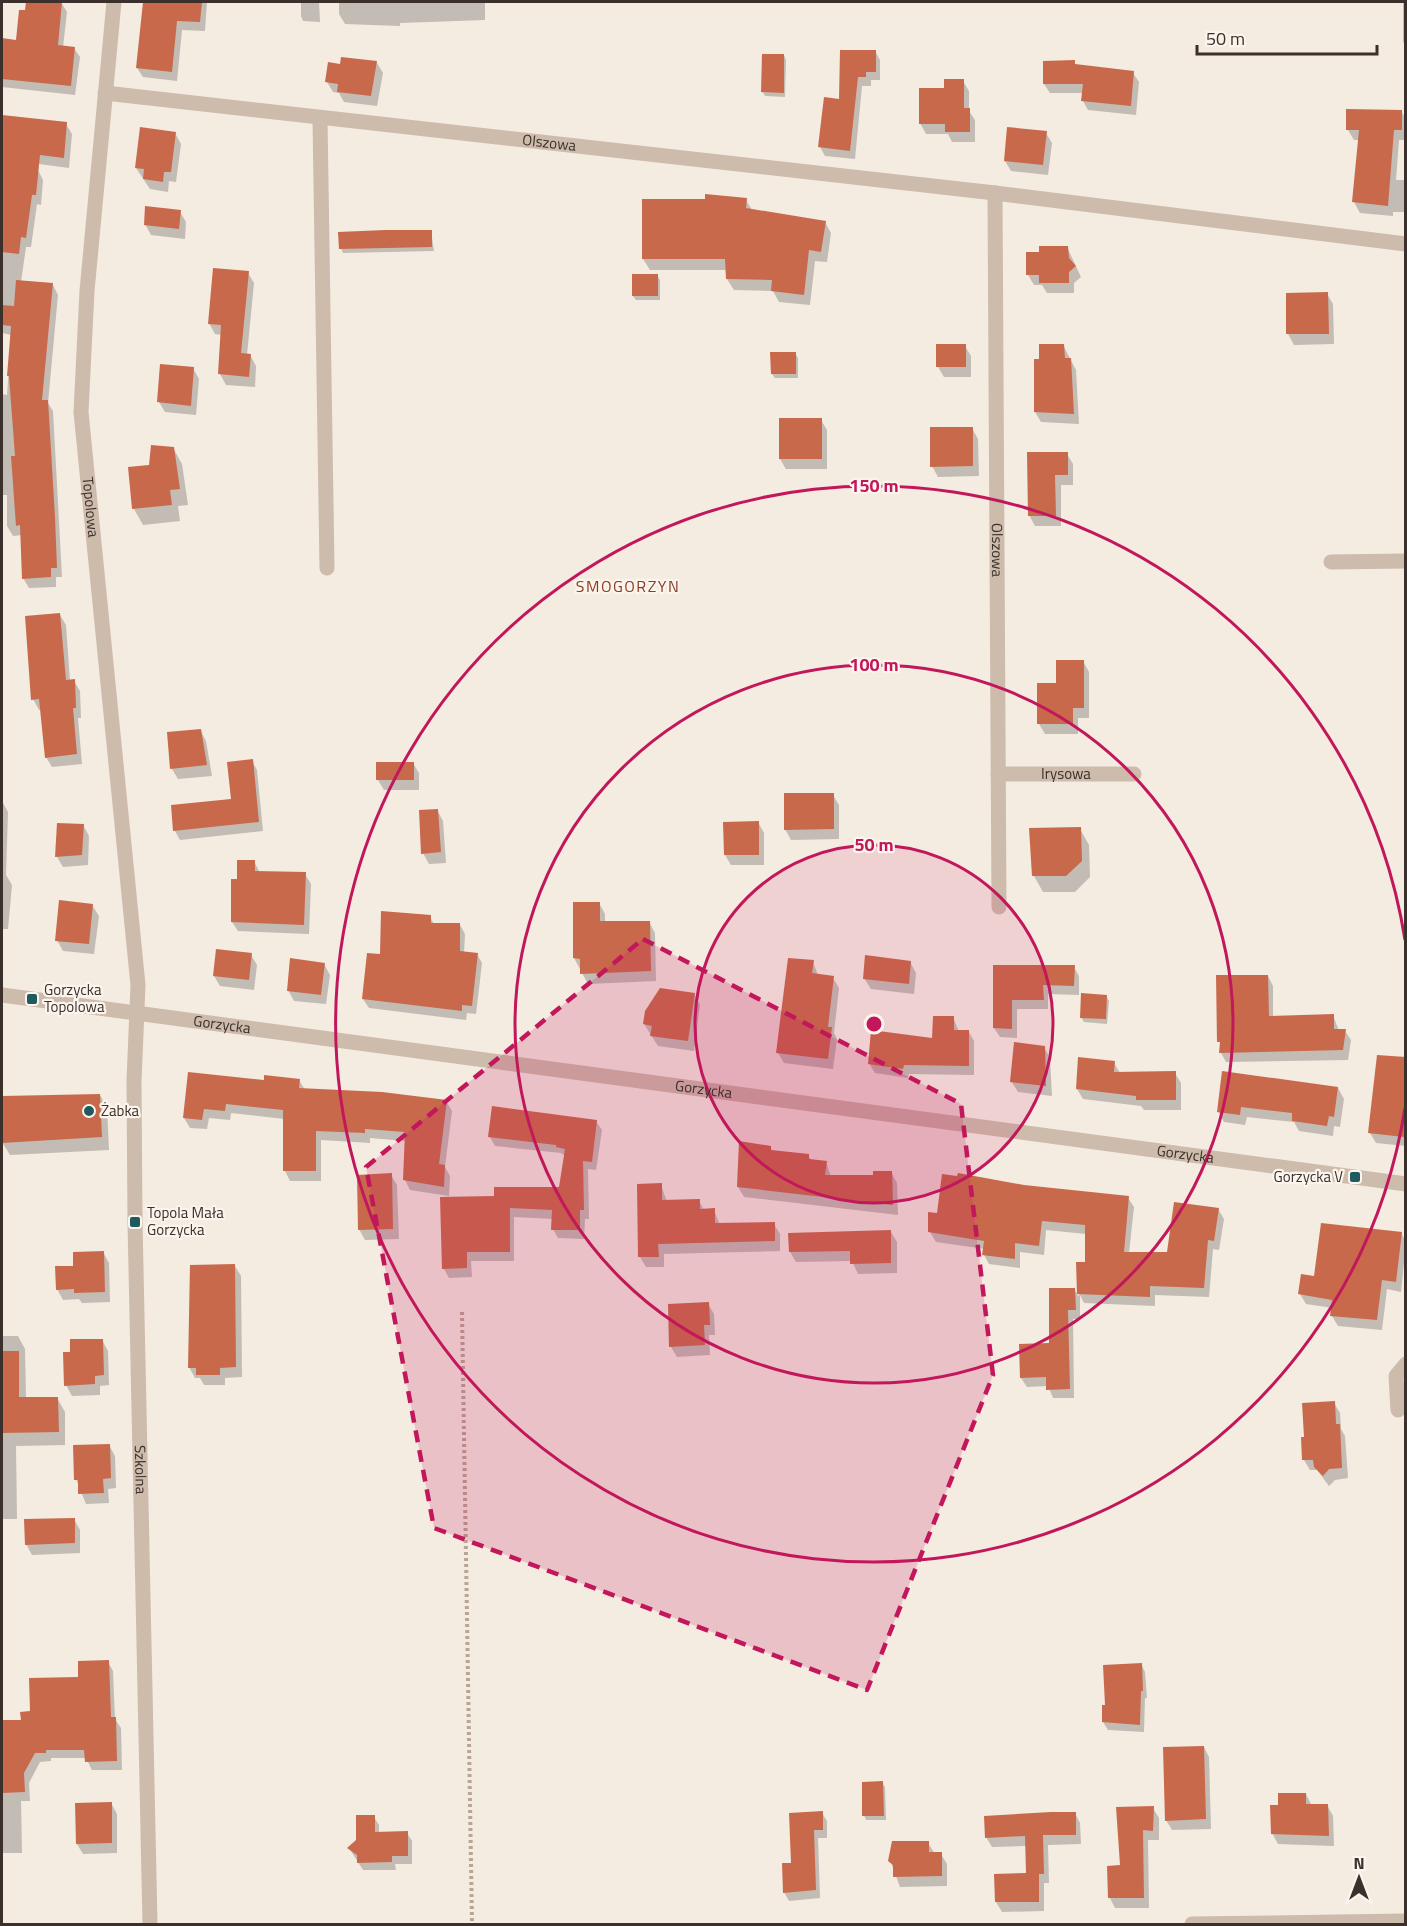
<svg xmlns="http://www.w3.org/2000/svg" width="1407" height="1926" font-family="'Titillium Web',sans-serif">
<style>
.shadow{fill:#0003}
.building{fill:#c8694b}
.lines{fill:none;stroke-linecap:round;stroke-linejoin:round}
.path{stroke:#b9a596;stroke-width:4;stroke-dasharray:3 3;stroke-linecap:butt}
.minor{stroke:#cdbbac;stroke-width:15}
.marked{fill:#c2185b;fill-opacity:0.2;stroke:#c2185b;stroke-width:4.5;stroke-dasharray:12 8;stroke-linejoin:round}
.ring{fill:none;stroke:#c2185b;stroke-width:3}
.poi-dot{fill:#1f5a5e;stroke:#fbf5ee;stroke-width:2}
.labels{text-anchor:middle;stroke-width:4.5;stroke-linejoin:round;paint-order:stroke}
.street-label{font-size:15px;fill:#3b302b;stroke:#fbf5ee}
.poi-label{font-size:15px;fill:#3b302b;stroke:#fbf5ee;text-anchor:start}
.neighbourhood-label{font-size:16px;letter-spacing:1.5px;fill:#8c3b22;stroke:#fbf5ee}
.centre{fill:#c2185b;stroke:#fbf5ee;stroke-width:3}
.ring-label{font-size:18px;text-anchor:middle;font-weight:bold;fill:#c2185b;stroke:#fbf5ee;stroke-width:4.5;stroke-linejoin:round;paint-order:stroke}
</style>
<rect width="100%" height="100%" fill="#f4ebe1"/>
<!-- shadow -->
<g class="shadow">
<path d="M27,2H61L67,12L63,47L74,48L80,57L75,95L2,87V40L18,42Z"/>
<path d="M144,2H207L205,31L182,30L177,81L143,77L137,68Z"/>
<path d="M301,2H319L320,22L303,21L301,16Z"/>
<path d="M339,2H485V20L400,23V26L345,24L339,14Z"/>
<path d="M1403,2H1406V45L1403,42Z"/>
<path d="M875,51L880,60V80H871V86H862L855,159L825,156L820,147L840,101Z"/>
<path d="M784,55L786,60L785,97L765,96L762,91Z"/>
<path d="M1074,62L1076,66L1133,73L1139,82L1136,115L1088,110L1083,101L1084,93H1050L1044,84Z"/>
<path d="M377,63L383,73L377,106L344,102L339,93L333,92L327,82Z"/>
<path d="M963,81L969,91V111L975,120V142H952L948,134H926L920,123L946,89Z"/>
<path d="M1401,111L1406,119V140H1399L1396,180H1406V212H1393V216L1360,213L1354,202L1359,140H1354L1348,130Z"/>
<path d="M66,124L72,134L69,168L39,164L33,154Z"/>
<path d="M175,133L181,144L176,182L169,181L168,192L150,189L136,168Z"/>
<path d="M1046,133L1052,143L1048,175L1011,171L1005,161Z"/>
<path d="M2,166L38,170L43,180L41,205L37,204L31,247H26L21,282L53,285L58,295L48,403L53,411L62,577H56V587L29,588L23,578L22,535L13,536L7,526V495H2V394L7,395L11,335L2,333Z"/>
<path d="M746,200L752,210L825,222L831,233L827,262L815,261L810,305L779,302L773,291L734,290L727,279V270H650L643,259Z"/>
<path d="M180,212L186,222L185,239L151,235L145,224Z"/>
<path d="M431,231L434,251L343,253L341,248Z"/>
<path d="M1067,247L1081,277L1074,283V293H1047L1042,285H1034L1028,275L1027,254H1041Z"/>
<path d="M248,273L254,283L247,355H250L256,366L255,387L226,385L220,374L222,335L215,334L209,323Z"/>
<path d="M657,275L660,280V300H636L633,296Z"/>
<path d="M1287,294H1327L1333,304L1334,344L1294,345L1288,334Z"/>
<path d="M1063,345L1076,370L1079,424L1041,422L1035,412L1040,360Z"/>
<path d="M965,346L971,356V377H944L938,367Z"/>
<path d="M795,353L798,358V378H775L772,374Z"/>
<path d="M193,368L199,379L196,415L165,412L159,402Z"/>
<path d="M821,420L827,430V469H786L780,459Z"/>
<path d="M972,428L978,439L979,476L938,477L932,466Z"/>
<path d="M173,448L182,464L188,505L178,506L180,521L143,525L134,509L130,469L150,467Z"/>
<path d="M1067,454L1073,464V485H1061V526H1035L1029,515Z"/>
<path d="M60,615L66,625L70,681H74L80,691L81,718H78L82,764L52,767L46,757L42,710H39L33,699Z"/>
<path d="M1083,661L1089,672V718H1078V734H1045L1039,724Z"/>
<path d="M200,730L206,741L212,776L178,779L172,769L169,734Z"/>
<path d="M252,761L257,770L263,831L180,840L175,831L173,807L233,801Z"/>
<path d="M413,763L419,773V790H384L378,780Z"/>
<path d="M833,795L839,805V839L791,840L785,829Z"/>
<path d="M2,801L8,812L6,875L12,885L8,929H2Z"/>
<path d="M437,810L443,821L446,863L429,864L423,853Z"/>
<path d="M758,822L764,833V865H731L725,855Z"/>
<path d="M58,824L83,825L89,836L88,865L63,867L57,857Z"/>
<path d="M1080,829L1089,845L1090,877L1075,892H1043L1034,876Z"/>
<path d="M254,861L260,873L305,874L311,884L309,934L238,931L232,922L238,881Z"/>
<path d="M599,903L605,914V922H649L655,933L656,981L588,984L574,958Z"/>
<path d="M92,905L99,916L94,954L63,951L57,940Z"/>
<path d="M430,917L434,924L460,925L465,934L464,953L477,954L482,963L476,1014L467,1013L466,1020L369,1008L363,999L381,956Z"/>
<path d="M251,955L257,965L254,990L220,986L214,976Z"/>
<path d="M813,962L818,975L833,978L839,988L834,1033L837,1039L833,1069L784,1063L778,1053Z"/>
<path d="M910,962L916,973L914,994L871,989L864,978Z"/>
<path d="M324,964L330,975L326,1004L294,1001L288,990Z"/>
<path d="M995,967H1074L1079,976V995L1048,994V1009H1017V1038L1000,1037L994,1028Z"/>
<path d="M1268,976L1273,986V1017L1333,1015L1339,1031H1345L1351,1040L1348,1060L1226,1062L1221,1053Z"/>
<path d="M694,994L700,1005L694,1051L658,1046L644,1024Z"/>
<path d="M1106,996L1109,1001L1107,1024L1084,1022L1081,1017Z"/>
<path d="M953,1017L959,1032H969L974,1041V1075L909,1074L908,1078L875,1073L869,1063L934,1040Z"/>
<path d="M1044,1047L1050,1058L1052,1096L1018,1092L1011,1081Z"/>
<path d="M1406,1059V1146L1376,1143L1370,1133Z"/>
<path d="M1114,1063L1120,1073H1175L1181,1083V1110H1144L1141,1106L1083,1099L1077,1089Z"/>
<path d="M299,1080L305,1090L446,1101L452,1111L445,1167L450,1176L449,1196L410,1190L405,1180L406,1141L370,1138V1143L321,1140V1181H290L285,1171L284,1119L231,1113L230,1120L209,1118L207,1129L190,1128L184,1118L265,1081Z"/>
<path d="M1338,1088L1344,1099L1340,1127L1334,1126L1333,1136L1299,1131L1294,1122L1247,1117L1245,1125L1224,1122L1218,1111Z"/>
<path d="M100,1095L107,1108L109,1150L10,1155L2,1142V1098Z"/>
<path d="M596,1121L602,1130L596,1170L588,1169L589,1219H585L584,1239L558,1238L553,1229V1219L514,1217V1261H471L472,1277L449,1278L444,1269L496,1197L560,1188L565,1156L561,1153L495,1146L490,1137Z"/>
<path d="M770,1147L773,1152L808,1155L811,1160L826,1162L831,1177L874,1176L891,1172L897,1183L898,1215L744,1197L738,1187Z"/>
<path d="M391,1175L397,1185L399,1239L365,1240L359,1229Z"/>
<path d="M661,1185L667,1202L699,1201L704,1210H714L720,1225L774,1224L780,1234V1251L664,1254V1267H646L640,1257Z"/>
<path d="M1024,1187L1128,1198L1134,1207L1129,1253H1168L1218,1209L1224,1219L1219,1250L1213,1249L1209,1297L1155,1295V1306L1084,1303L1080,1295V1319H1073L1074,1398H1053L1048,1386L1027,1387L1021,1378L1051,1345L1074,1289L1079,1297L1078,1263H1086V1234L1046,1230L1044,1255L1020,1252V1268L989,1264L984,1255L985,1249L936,1242L930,1232L938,1215Z"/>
<path d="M891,1232L897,1242V1273L858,1274L852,1261L796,1262L790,1252Z"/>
<path d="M1401,1233L1406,1242L1401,1292L1387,1289L1382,1330L1338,1326L1332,1316L1333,1308L1306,1304L1300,1294L1316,1278Z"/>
<path d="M103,1252L109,1263L110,1302L82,1303L79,1299L63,1300L57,1289L75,1267Z"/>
<path d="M235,1266L241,1276L242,1377L225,1378V1385H204L200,1378H195L189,1367Z"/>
<path d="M708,1304L714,1314L715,1335H709L710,1355L677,1357L671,1347Z"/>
<path d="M2,1336H18L25,1349L26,1399L57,1398L65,1412V1445L16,1446L17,1519H2Z"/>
<path d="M102,1340L108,1351L109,1385L100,1386V1395L72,1396L66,1385L72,1354Z"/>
<path d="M1334,1403L1340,1413L1341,1429L1345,1436L1348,1478L1335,1480L1329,1486L1317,1470H1310L1304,1460L1306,1438Z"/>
<path d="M109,1445L115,1456L116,1488L108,1489L109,1503L86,1504L76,1479Z"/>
<path d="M74,1519L80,1530V1553L32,1555L26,1544Z"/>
<path d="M108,1662L113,1671L115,1719L121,1728L122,1770H92L86,1758H51V1761L40,1762L29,1783L30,1801H21L22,1853H2V1722L22,1721L80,1678Z"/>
<path d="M1141,1664L1145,1672L1147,1698H1145L1144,1732L1108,1730L1103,1722L1107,1706Z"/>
<path d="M1204,1747L1209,1757L1211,1829L1172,1830L1166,1820Z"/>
<path d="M882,1783L885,1787L886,1820H866L864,1815Z"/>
<path d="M1306,1794L1312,1806L1327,1805L1333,1816L1334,1846L1278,1844L1272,1833L1280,1806Z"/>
<path d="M111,1803L117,1814V1853L83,1854L77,1844Z"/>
<path d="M1153,1808L1159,1818V1840H1148L1149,1908H1115L1110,1898L1109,1867H1121Z"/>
<path d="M822,1813L827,1821V1838H818L820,1898L789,1901L784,1892L792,1864Z"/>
<path d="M1075,1813L1080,1823L1081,1844L1048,1845L1049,1883H1044V1911L1002,1912L996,1902L1027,1874L1026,1846L992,1847L986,1837Z"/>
<path d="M374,1817L379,1825V1834L407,1833L412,1841V1864H395L396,1870H363L349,1848L358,1841Z"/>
<path d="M928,1843L935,1854H941L947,1864V1886L900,1887L890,1860Z"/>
</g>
<!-- building -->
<g class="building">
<path d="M26,2H62L58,45L75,47L71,86L2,79V38L16,40L19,10H25Z"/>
<path d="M143,2H202L200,22L177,21L172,72L136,68Z"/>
<path d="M840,50H876V72H866V77H858L850,151L818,147L824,97L839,99Z"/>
<path d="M762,54H784V93L761,92Z"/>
<path d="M341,57L377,61L371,96L337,92L338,84L325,82L328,62L340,64Z"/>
<path d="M1075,60V64L1134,71L1131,106L1081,101L1083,84H1043V61Z"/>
<path d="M944,79H964V108H970V132H945V124H919V88H944Z"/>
<path d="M1346,109L1402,110V130H1394L1388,206L1352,202L1359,130H1346Z"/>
<path d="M2,115L67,122L64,158L40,155L36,195H32L26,238L21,237L19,254L2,252Z"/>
<path d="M140,127L176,132L171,172H164L163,182L143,179L144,169L135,168Z"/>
<path d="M1007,127L1047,131L1043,165L1004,161Z"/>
<path d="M705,194L747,198L746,208L826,221L821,252L809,250L804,295L771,291L772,280L726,279L725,259H642V199H705Z"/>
<path d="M145,206L181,210L179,229L144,225Z"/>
<path d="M385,230H432V247L339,249L338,232Z"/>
<path d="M1039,246H1068L1069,258L1076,266L1069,272V283H1039V275H1026V252H1039Z"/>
<path d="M213,268L249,271L241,353L251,354L249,377L218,374L221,325L208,324Z"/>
<rect x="632" y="274" width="26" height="22"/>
<path d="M16,280L53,283L42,400H48L55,517L57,568H51V577L22,579L20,525L16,526L11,456H15L9,376H7L11,326L2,325V305L14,306Z"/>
<path d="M1328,292L1329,334H1286V293Z"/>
<rect x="936" y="344" width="30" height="23"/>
<path d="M1039,344H1064L1065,358H1071L1074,414L1034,412V359H1039Z"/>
<path d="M770,352H796V374H771Z"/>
<path d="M160,364L194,367L191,406L157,402Z"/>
<rect x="779" y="418" width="43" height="41"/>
<path d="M930,427H973V466L930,467Z"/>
<path d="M151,445L174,447L180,489L170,490L172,505L132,509L128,467L149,465Z"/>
<path d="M1027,452H1068V475H1055L1056,516H1028Z"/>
<path d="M60,613L66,680L75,679L76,708H73L77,754L45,758L39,699L31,700L25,616Z"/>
<path d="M1056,660H1084V708H1073V724H1037V683H1056Z"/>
<path d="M201,729L207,765L170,769L167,732Z"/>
<path d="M253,759L259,822L173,831L171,805L231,799L227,762Z"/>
<rect x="376" y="762" width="38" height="18"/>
<path d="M784,793H834V829L784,830Z"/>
<path d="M438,809L441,852L421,854L419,810Z"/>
<path d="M759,821V855H724L723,822Z"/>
<path d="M57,823L84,824L82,855L55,857Z"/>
<path d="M1081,827L1082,861L1066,876H1032L1029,828Z"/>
<path d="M237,860H255V871L306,872L304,925L231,922V879H237Z"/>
<path d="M59,900L93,904L89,944L55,941Z"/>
<path d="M573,902H600V921H650L651,971L580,974V959L573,958Z"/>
<path d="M381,911L431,915V923H460V951L478,953L472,1006L462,1005V1011L362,999L367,953L380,954Z"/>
<path d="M216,949L252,953L249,980L213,976Z"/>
<path d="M865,955L911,961L909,984L863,979Z"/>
<path d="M290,958L325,963L321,995L287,991Z"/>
<path d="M788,958L814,960L812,973L834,976L828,1027H832L828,1059L776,1053Z"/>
<path d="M993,965H1075L1074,986L1043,985L1044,1000H1012V1029L993,1028Z"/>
<path d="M1216,975H1268L1269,1016L1334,1014V1029H1346L1343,1050L1219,1053L1220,1042H1217Z"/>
<path d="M660,988L695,993L688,1041L650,1036L652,1026L643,1024L645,1011Z"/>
<path d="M1081,993L1107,995L1106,1019L1080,1018Z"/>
<path d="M933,1016H954V1030H969V1066L904,1065L903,1069L868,1064L871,1030L932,1038Z"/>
<path d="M1014,1042L1045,1046L1046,1086L1010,1082Z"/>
<path d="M1377,1055L1406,1057L1404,1137L1368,1133Z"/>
<path d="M1078,1057L1115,1061L1114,1072L1176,1071V1100H1136V1096L1076,1089Z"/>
<path d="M1222,1071L1338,1087L1334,1117L1329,1116L1327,1126L1292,1121V1113L1241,1107L1240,1115L1217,1112Z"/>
<path d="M188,1072L264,1080V1075L300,1079L299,1088L382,1092L447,1100L439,1164L445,1165L444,1187L403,1180L405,1132L365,1129V1133L316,1131V1171H283V1110L226,1104L225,1111L204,1109L202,1120L183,1118Z"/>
<path d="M100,1094L102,1137L2,1143V1096Z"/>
<path d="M492,1106L597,1120L592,1162L583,1161L584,1210H580V1230H551L552,1210L510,1208V1252H467V1268L442,1269L440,1197L494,1196V1187H559L565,1149L556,1147V1145L488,1137Z"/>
<path d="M739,1141L771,1146V1150L809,1154V1159L827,1161L825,1175H873V1171H892L893,1205L737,1187Z"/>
<path d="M392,1173L393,1229L358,1230L357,1175Z"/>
<path d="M958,1173L1024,1185L1129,1196L1124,1252H1167L1174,1202L1219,1208L1214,1241L1208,1240L1204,1288L1150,1286V1297L1077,1294L1076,1262H1085V1225L1042,1221L1039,1246L1015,1243V1259L982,1255L984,1241L928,1232V1212L937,1213L942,1174L957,1176Z"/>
<path d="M662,1183V1200L700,1199V1209L715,1208V1223L775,1222V1241L658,1244L659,1257H638L637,1184Z"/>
<path d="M1321,1223L1402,1232L1396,1282L1382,1280L1377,1320L1330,1316L1332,1300L1298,1294L1301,1274L1314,1276Z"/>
<path d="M891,1230V1263L850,1264V1251L789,1252L788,1233Z"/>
<path d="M104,1251L105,1292L74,1293V1289L56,1290L55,1266H73V1252Z"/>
<path d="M235,1264L236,1367L220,1368V1375H196V1368H188L190,1265Z"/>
<path d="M1049,1288H1075L1076,1310H1068L1070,1389L1046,1390V1377L1020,1378L1019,1344L1049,1343Z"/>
<path d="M709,1302L710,1325H704L705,1345L669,1347L668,1304Z"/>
<path d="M70,1339H103L104,1375L95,1376V1384L64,1386L63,1352H70Z"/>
<path d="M2,1351H19V1397H58L59,1432L2,1433Z"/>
<path d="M1335,1401L1336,1424H1340L1342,1468L1329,1469L1323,1476L1314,1467L1313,1460H1302L1301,1437H1304L1302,1403Z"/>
<path d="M110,1444L111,1478L103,1479L104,1493L78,1494V1480H74L73,1445Z"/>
<path d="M75,1518V1543L25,1545L24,1519Z"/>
<path d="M109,1660L111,1717H116L117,1761L85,1762L84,1750H46V1753H35L24,1773L25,1792L2,1793V1720H21L20,1712L30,1711L29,1678L78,1677V1661Z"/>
<path d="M1142,1663L1143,1691H1141L1140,1725L1102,1722V1705H1105L1103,1665Z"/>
<path d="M1204,1746L1206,1819L1165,1821L1163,1747Z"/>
<path d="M883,1781L884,1816H862V1782Z"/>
<path d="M1278,1793H1306V1804H1328L1329,1836L1271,1834L1270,1805H1278Z"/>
<path d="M112,1802V1843L76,1844L75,1803Z"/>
<path d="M1154,1806L1153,1831L1143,1830L1144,1898H1108L1107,1866L1120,1865L1116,1807Z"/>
<path d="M823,1811V1830H814L816,1890L783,1893L782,1863H791L789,1813Z"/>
<path d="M1051,1812H1076V1835H1043L1044,1874H1039V1902H995L994,1874L1026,1873L1025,1836L985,1838L984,1816Z"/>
<path d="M356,1815H375V1832L408,1831V1856H392V1862L357,1863V1855L347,1848L356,1840Z"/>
<path d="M892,1841H929V1852H942V1876L893,1877V1865L888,1861Z"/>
</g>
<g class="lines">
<!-- path -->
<path class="path" d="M462,1312L472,1924"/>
<!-- minor -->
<g class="minor">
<path id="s1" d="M114,2L87,291L81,412L138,985L134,1081L135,1222L150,1924"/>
<path id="s2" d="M105,93L995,193L1406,244"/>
<path d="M320,119L327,568"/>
<path id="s3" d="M995,193L999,907"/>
<path d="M1331,562L1406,561"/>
<path id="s4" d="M998,774H1134"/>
<path id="s5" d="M2,995L1406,1184"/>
<path d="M1398,1410L1396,1376L1406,1364"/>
<path d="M1192,1924L1406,1921"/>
</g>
</g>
<!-- marked area -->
<path class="marked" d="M643,939L961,1104L993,1375L867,1690L434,1528L366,1167Z"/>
<!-- distance rings -->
<circle cx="874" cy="1024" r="179" fill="#c2185b" fill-opacity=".12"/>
<g class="ring">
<circle cx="874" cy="1024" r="179"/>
<circle cx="874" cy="1024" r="359"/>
<path d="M1405 1108A538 538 0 1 1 1405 940"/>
</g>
<!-- markers -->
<g class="poi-dot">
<rect x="26" y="993" width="12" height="12" rx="3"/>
<circle cx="89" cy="1111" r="6"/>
<rect x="1349" y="1171" width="12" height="12" rx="3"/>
<rect x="129" y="1216" width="12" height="12" rx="3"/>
</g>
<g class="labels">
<!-- street labels -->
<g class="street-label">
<text dy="5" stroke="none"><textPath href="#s2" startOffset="447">Olszowa</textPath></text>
<text dy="5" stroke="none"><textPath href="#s1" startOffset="507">Topolowa</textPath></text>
<text dy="5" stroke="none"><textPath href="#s3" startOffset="357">Olszowa</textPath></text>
<text dy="5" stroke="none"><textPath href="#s4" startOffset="68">Irysowa</textPath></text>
<text dy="5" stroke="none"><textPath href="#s5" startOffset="222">Gorzycka</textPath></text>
<text dy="5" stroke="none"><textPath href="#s5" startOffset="708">Gorzycka</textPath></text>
<text dy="5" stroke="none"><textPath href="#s5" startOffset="1194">Gorzycka</textPath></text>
<text dy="5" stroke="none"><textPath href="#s1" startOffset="1472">Szkolna</textPath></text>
</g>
<!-- poi labels -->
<g class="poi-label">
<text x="44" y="995">Gorzycka<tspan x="44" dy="17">Topolowa</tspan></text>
<text x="101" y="1116">Żabka</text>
<text x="1343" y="1182" text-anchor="end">Gorzycka V</text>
<text x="147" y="1218">Topola Mała<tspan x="147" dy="17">Gorzycka</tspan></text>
</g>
<!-- neighbourhood labels -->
<g class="neighbourhood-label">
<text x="628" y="592">SMOGORZYN</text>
</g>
</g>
<circle cx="874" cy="1024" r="9" class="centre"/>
<g class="ring-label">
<text x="874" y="492">150 m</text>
<text x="874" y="671">100 m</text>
<text x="874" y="851">50 m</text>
</g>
<!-- border -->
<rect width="1407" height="1926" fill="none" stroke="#3b302b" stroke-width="6"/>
<!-- north arrow -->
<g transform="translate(1359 1878)" stroke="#fbf5ee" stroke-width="4.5" paint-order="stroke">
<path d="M0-4.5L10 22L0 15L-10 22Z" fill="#3b302b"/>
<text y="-9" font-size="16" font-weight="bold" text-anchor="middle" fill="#3b302b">N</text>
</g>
<!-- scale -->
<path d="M1197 45v9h180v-9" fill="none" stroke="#3b302b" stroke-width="3"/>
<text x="1206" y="45" font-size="18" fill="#3b302b" stroke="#fbf5ee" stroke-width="4.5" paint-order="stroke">50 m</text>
</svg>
